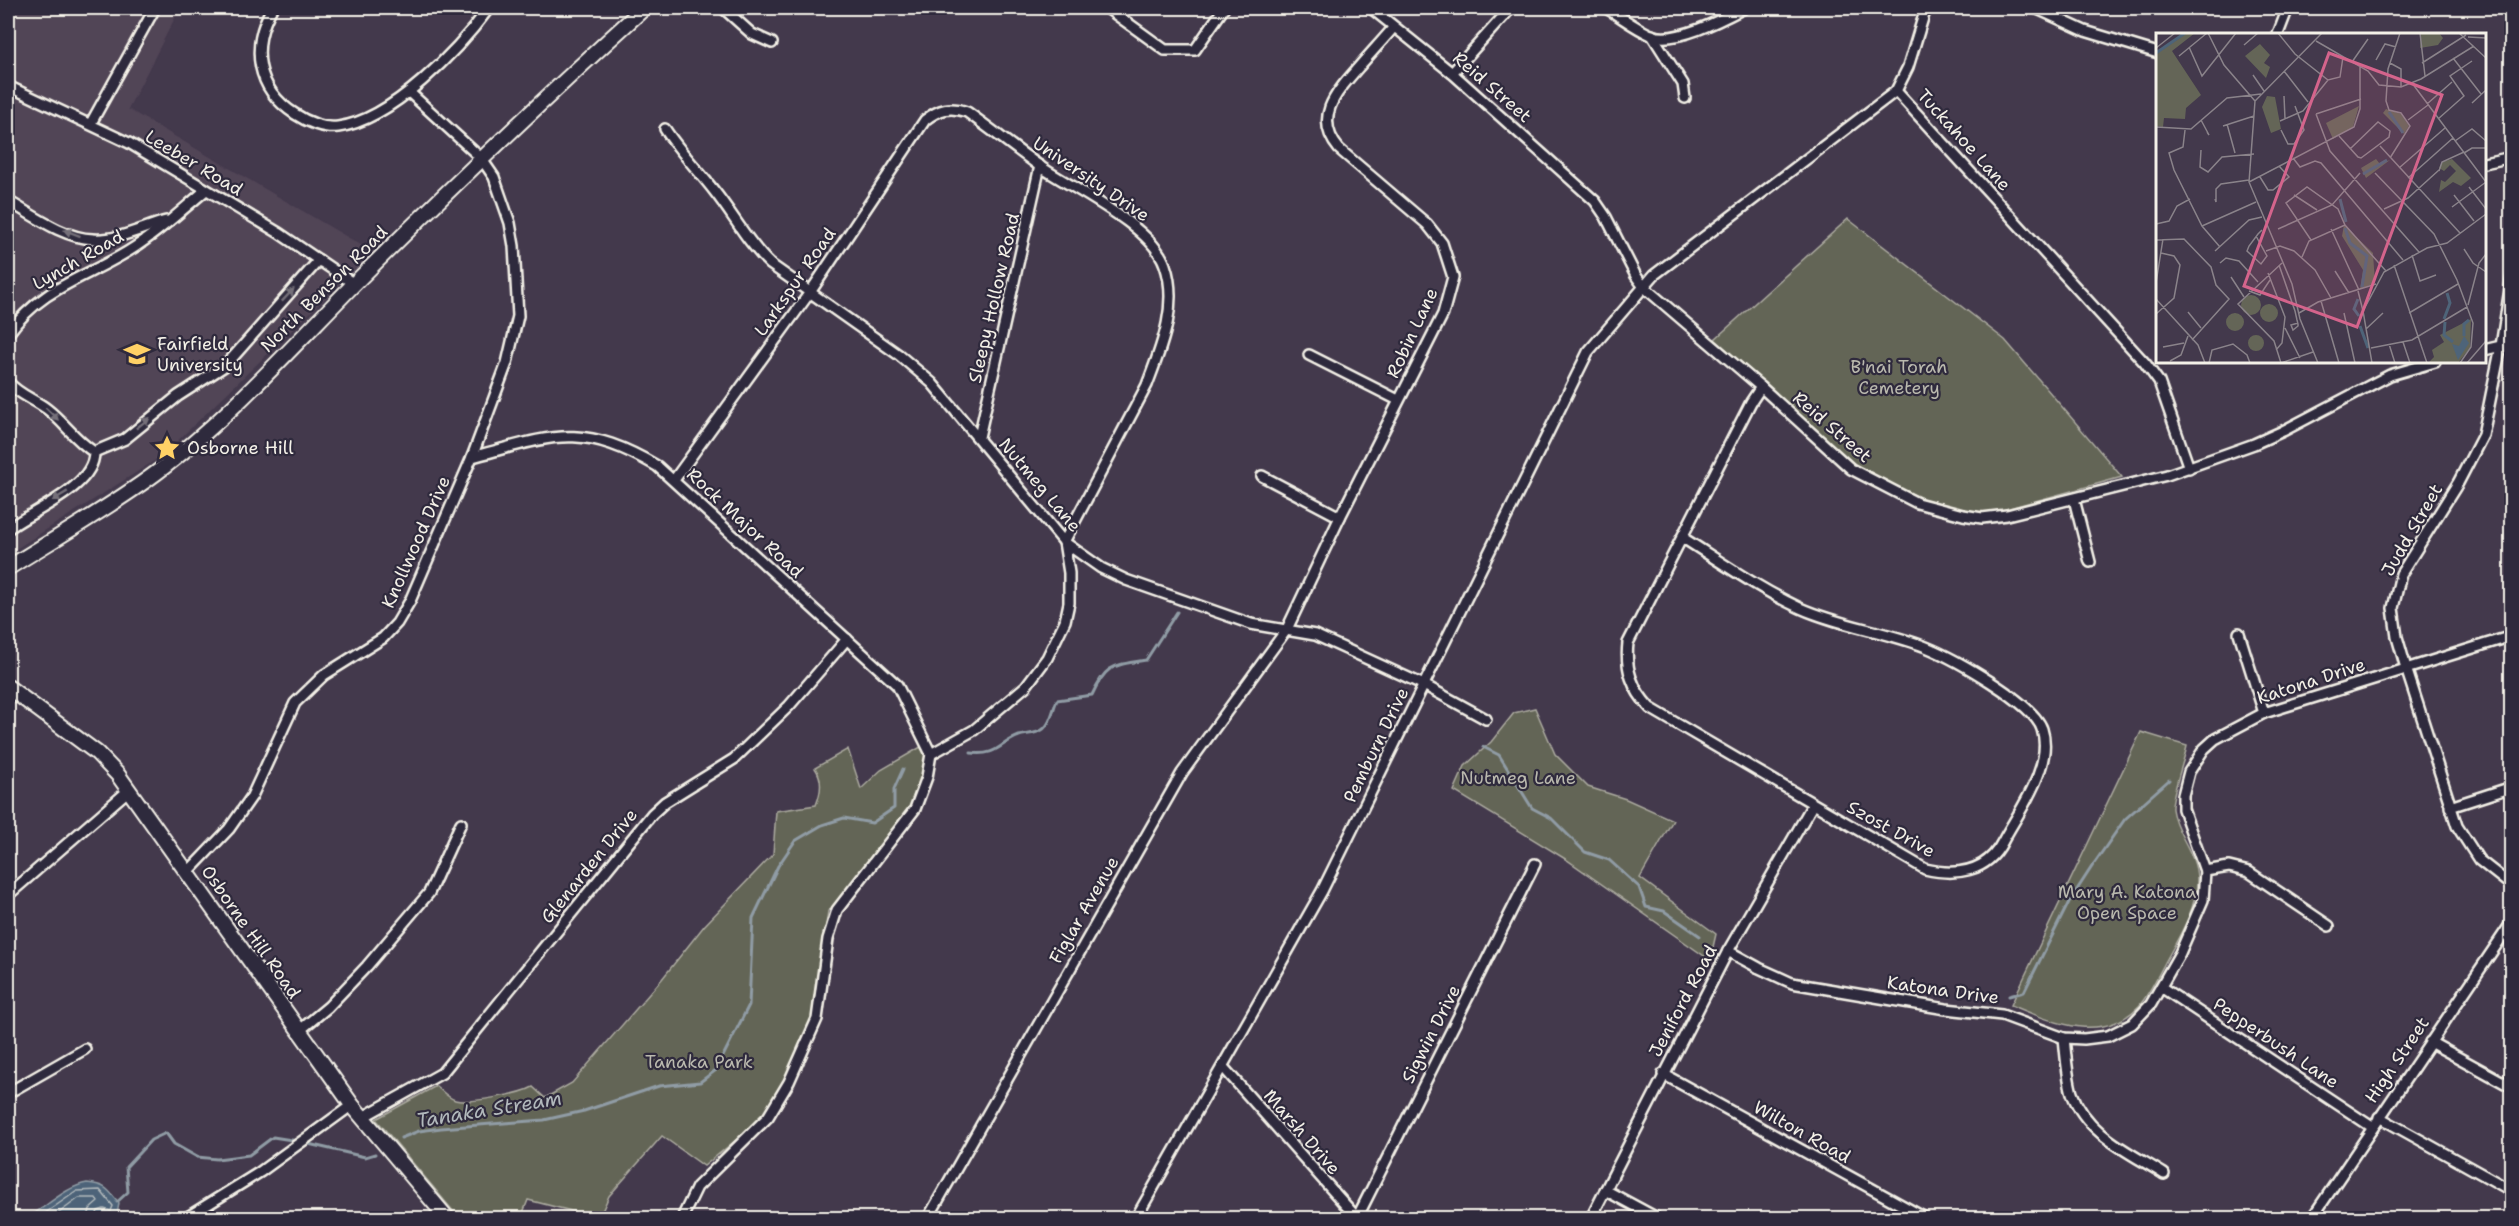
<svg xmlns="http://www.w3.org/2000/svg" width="2519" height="1226" font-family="'Shantell Sans',sans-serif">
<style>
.built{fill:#514456}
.green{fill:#646557;stroke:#acaba0;stroke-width:1.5}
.water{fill:#4e6479;stroke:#909ca5;stroke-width:1.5}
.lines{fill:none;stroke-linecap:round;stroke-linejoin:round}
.shore{stroke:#b2b9bc;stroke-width:1.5}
.stream{stroke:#909ca5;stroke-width:3}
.street-casing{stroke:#f4f1e8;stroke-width:14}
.secondary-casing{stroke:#f4f1e8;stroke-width:18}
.street{stroke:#2f2a3d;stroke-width:9}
.secondary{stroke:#2f2a3d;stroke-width:14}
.oneway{fill:#747079}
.labels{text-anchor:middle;stroke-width:4.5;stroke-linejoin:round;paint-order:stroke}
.street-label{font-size:18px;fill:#f4f1e8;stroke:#2f2a3d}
.poi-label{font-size:18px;fill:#f4f1e8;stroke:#2f2a3d;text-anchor:start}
.park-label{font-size:18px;fill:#bab9ae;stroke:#2f2a3d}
.water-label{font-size:20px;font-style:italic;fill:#b2b9bc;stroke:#2f2a3d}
.inset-river{fill:none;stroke:#4e6479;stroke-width:3}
.inset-road{fill:none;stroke:#8a838a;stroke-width:1.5}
.view{fill:#d4648c;fill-opacity:0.15;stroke:#d4648c;stroke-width:3}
.inset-edge{fill:none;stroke:#f4f1e8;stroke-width:3}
</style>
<rect width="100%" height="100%" fill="#43394c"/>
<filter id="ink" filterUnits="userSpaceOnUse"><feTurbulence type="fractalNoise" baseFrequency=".0167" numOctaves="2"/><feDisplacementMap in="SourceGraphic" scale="12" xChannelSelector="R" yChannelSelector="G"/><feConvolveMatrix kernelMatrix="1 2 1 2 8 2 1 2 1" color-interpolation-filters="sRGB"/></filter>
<g filter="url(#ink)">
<!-- built -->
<path class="built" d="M8,8H180L128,109L373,252L162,456L8,554Z"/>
<!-- green -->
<g class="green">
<path d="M1848,219L2005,340L2122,477L1991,513L1952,510L1895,487L1854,464L1715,339Z"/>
<path d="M1535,708L1555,754L1588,787L1626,799L1673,820L1640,878L1716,934L1710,960L1567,860L1454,791L1465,766L1491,742L1514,713Z"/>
<path d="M2141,732L2187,746C2184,761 2171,796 2172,809C2175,833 2196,852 2197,878C2198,904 2182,932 2169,955C2160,971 2151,992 2139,1006C2102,1045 2052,1022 2011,1005Z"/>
<path d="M926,744L929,757L912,805L872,862L843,897L828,911L812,1022L785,1079L763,1118L704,1166L662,1136L609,1196L599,1218L528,1200L521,1218H459L376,1119L436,1086C442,1091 448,1098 455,1100C468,1104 521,1094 533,1087L545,1098L572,1083L662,979L704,926L773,854L776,811L816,805C821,793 823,779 815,768L848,749L861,789L881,770Z"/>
</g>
<!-- water -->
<path class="water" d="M87,1183C106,1185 107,1188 119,1203L117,1215L110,1218L105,1215L94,1218H27C46,1207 67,1186 87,1183Z"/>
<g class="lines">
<!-- shore -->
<g class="shore">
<path d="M38,1218L77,1191L100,1190L113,1206L111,1211L104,1209L98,1211L95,1218"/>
<path d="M52,1218L79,1198H96L98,1202L90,1209L88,1218"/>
</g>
<!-- stream -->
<g class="stream">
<path d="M1483,747L1499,755L1532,808L1551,818L1585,852L1609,860L1639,887L1646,907L1664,911L1700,936"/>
<path d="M971,753C998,756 998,744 1019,736C1026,734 1036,734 1042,730C1051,724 1053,709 1057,700L1092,695C1107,663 1113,666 1146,660L1177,612"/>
<path d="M2009,996L2024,992L2069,902L2093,865L2125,819L2169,780"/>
<path d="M401,1138L419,1131L441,1128L544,1120L584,1111L659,1086L700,1082L716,1070L749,1005L753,918L778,866L795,841L822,825L844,818L872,823L894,808V789L903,769"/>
<path d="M304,1143L365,1157L375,1154"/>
<path d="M117,1202L128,1192L126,1167L151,1140L166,1133L174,1144L197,1157L217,1159L249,1155L273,1137L298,1141"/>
</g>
<!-- street casing -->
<g class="street-casing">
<g id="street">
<path d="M272,8C250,47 256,89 295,114C307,122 324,129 338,127C392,120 458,50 489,8"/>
<path d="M723,8L752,34L772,43"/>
<path d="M1107,8L1165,50H1195L1224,8"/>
<path d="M1371,8L1452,73L1595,201L1606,217L1636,276L1644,287L1761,387L1851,469L1917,503L1963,515L1982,518L2007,515L2167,475L2254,444L2283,431L2390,375L2435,362"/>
<path d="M1606,8C1620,16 1635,28 1651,35C1674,45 1723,19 1744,8"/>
<path d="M2035,8L2085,31L2158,53"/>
<path d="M2278,34L2288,8"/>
<path d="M1652,35L1683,84L1685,98"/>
<path d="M1452,73L1511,8"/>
<path d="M8,86L129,143L279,233L354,284"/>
<path d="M1896,91L2145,363L2159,382L2189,468"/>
<path d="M91,123L155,8"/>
<path d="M665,129C680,152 699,171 715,192C734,216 747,242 770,264L899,355L932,383L1064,542L1101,568L1126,580L1251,624L1315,635L1424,685L1486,719"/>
<path d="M2484,163L2512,157"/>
<path d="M8,201C33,215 63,238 93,239C117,241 144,227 166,221"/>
<path d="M2512,276L2501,346L2483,435L2458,483L2401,574L2393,608L2397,637L2406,668L2457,826L2479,860L2512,886"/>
<path d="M8,334C43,285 88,278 135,247C160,231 183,209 206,190"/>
<path d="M2484,350L2501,346"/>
<path d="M1309,355L1398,400"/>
<path d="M8,382C19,395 34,399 47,409C64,422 75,440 94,452"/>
<path d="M979,437L1040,166"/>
<path d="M94,452L125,439L178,396L226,365L319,260"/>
<path d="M472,457C552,436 580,421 657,466L897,685L931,754"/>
<path d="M1262,476L1340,517"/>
<path d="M674,480L811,291L925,120C939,109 950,106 967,112C992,130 1016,149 1041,167C1075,190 1152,226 1165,265C1179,305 1161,348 1147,385L1064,542L1069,573V603L1065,621L1047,658L1026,686L974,730L931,754L927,777L915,809L837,910L828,939L817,1019L789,1082L768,1117L697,1187L682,1218"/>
<path d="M2074,499L2090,562"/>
<path d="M8,529C33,510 95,487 94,452"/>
<path d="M1683,538C1721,562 1759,589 1800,608C1840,626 1885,631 1926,647C1953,658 2033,702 2042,729C2054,765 2019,811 2003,841C1987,873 1955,876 1925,869L1650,708C1632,689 1625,669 1628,643L1751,402L1761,387"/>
<path d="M2239,633L2264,713"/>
<path d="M2450,807L2512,787"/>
<path d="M2205,871L2229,867L2249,872L2329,926"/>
<path d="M188,872L229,829L252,796L295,703L324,675L383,638L397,623L410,601L472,457L507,363L518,316L514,246L510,223L494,177L481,158L409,92"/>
<path d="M8,895L129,790"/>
<path d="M1728,951L1759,968L1792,983L1946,1009L2002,1015L2064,1038L2084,1039L2108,1036L2132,1024L2151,1004L2180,953L2203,900L2205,871L2183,809V795L2189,772L2204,749L2215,739L2264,713L2512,636"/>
<path d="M2161,987L2372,1127"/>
<path d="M299,1031L328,1007L367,966L429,893L461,823"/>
<path d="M2064,1038C2066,1056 2067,1076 2072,1093C2086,1134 2131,1153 2164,1174"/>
<path d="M2430,1042L2512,1087"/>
<path d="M1223,1067L1357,1218"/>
<path d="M1663,1074L1925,1218"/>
<path d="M8,1093L85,1049"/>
<path d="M363,1117L442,1073L652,814L665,802L734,759L789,706L847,639"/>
<path d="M2379,1117L2512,1191"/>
<path d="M1605,1190L1657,1218"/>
<path d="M186,1218L260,1172L352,1105"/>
<path d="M928,1218L1182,773L1287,629L1340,517L1443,314L1453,277L1442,243L1427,224L1339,149C1313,118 1336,93 1357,69C1369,55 1382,41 1394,27"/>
<path d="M1136,1218L1322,891L1588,352L1654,275L1896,91L1908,67L1926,8"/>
<path d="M1357,1218L1535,864"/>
<path d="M1591,1218L1728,951L1813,804"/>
<path d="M2312,1218L2512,922"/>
</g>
</g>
<!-- secondary casing -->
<g class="secondary-casing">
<g id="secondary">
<path d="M8,568C57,537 109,508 156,473C228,419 293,346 356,282C450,188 546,97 644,8"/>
<path d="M8,687L97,753L118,775L352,1105L447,1218"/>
</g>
</g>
<!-- street -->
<use href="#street" class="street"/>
<!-- secondary -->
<use href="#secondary" class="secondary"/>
</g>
<!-- one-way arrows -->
<defs><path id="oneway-solid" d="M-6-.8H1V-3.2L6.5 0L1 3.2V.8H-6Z" transform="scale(1.5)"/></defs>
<g class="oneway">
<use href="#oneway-solid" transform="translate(72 233) rotate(-160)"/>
<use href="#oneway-solid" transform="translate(288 295) rotate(-47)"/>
<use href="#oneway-solid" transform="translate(52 414) rotate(44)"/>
<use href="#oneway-solid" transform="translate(143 423) rotate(-38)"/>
<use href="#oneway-solid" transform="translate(60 496) rotate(149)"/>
</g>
</g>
<!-- icons -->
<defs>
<g id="university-bare" transform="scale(2.07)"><path d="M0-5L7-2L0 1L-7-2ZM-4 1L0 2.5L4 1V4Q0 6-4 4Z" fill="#ffd166" stroke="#2f2a3d" stroke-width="2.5" paint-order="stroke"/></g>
<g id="sight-bare" transform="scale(2.07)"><path d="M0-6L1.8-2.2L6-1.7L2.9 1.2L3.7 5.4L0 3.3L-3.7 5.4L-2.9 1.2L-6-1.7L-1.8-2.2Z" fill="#ffd166" stroke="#2f2a3d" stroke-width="2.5" paint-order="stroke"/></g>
</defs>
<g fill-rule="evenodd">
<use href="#university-bare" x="137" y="354"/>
<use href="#sight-bare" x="167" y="448"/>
</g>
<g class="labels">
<!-- street labels -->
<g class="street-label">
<text transform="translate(1492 87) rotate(41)" y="6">Reid Street</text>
<text transform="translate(1964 140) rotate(48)" y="6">Tuckahoe Lane</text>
<text transform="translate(194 163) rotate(31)" y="6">Leeber Road</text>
<text transform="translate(1091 179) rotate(34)" y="6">University Drive</text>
<text transform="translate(78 260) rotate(-30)" y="6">Lynch Road</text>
<text transform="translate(795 282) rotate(-55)" y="6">Larkspur Road</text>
<text transform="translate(324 289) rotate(-45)" y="6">North Benson Road</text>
<text transform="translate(994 298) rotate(-77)" y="6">Sleepy Hollow Road</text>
<text transform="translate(1412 333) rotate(-65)" y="6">Robin Lane</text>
<text transform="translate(1832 427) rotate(41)" y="6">Reid Street</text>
<text transform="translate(1040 485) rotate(50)" y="6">Nutmeg Lane</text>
<text transform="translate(745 523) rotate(43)" y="6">Rock Major Road</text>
<text transform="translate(2412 530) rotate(-60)" y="6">Judd Street</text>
<text transform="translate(416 542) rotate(-66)" y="6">Knollwood Drive</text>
<text transform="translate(2311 681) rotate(-18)" y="6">Katona Drive</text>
<text transform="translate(1376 745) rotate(-64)" y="6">Pemburn Drive</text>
<text transform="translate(1891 829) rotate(29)" y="6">Szost Drive</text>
<text transform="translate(589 866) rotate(-51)" y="6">Glenarden Drive</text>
<text transform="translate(1084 910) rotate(-60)" y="6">Figlar Avenue</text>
<text transform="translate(251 932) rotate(55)" y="6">Osborne Hill Road</text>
<text transform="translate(1943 990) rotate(8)" y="6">Katona Drive</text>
<text transform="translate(1683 1001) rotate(-62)" y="6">Jeniford Road</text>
<text transform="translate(1431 1034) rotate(-63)" y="6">Sigwin Drive</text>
<text transform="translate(2276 1043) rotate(34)" y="6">Pepperbush Lane</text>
<text transform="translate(2397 1060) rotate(-56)" y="6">High Street</text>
<text transform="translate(1302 1132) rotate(49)" y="6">Marsh Drive</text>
<text transform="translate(1802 1132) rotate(29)" y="6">Wilton Road</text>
</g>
<!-- poi labels -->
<g class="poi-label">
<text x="157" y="350">Fairfield<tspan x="157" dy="21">University</tspan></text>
<text x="187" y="454">Osborne Hill</text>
</g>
<!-- park labels -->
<g class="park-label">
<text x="1899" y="373">B'nai Torah<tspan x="1899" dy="21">Cemetery</tspan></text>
<text x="1518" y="784">Nutmeg Lane</text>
<text x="2127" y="898">Mary A. Katona<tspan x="2127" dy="21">Open Space</tspan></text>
<text x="699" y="1068">Tanaka Park</text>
</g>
<!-- water labels -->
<g class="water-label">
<text transform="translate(489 1109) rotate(-9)" y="7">Tanaka Stream</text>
</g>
</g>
<!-- overview -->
<g transform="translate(2156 33)">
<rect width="330" height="330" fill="#43394c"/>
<path d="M31,0H39L16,18L45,62L30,75L29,86L8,85L7,94L0,93V21ZM265,0H283L287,5L282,12L264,15ZM104,11L114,22L108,30L114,34L110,45L89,23ZM111,63L119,64L125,96L115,100L106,74ZM203,73L197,94L177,106L170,90ZM230,76L245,81L253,93L248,101L227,80ZM220,126L224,131L234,127L210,145L205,135ZM296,126L315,145L305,153L297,149L283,159L285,147L289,149L300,138L294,132L288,138L283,135L286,129ZM188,192L217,220L219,250L204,256L207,237L186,203ZM85 272a10 10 0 1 1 20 0a10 10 0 1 1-20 0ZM104 280a9 9 0 1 1 18 0a9 9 0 1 1-18 0ZM70 289a9 9 0 1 1 18 0a9 9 0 1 1-18 0ZM315,286L314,315L302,330H272L278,324L276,317L288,309L284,302ZM92 310a8 8 0 1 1 16 0a8 8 0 1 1-16 0Z" fill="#646557"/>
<path d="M308,303L313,310L302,327L296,311L303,313Z" fill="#4e6479"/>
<path class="inset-river" d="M0,20L29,0M233,79L247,100M207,141L231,127M184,166L190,189M189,195L194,210L211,223L206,254M202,266L198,276L203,283M288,286L294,270L291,260M289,289L288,302L297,309M204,293L212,315M308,303V291L313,287"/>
<path class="inset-road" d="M52,0L68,32L99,68M122,0L139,21L172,47L184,44L187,24M264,0L269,43M303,0L330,25M312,4L330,5M160,8L212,38L223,52L245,54L265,46L318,13M88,12L102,0M33,14L46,43L80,0M0,15L19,0M23,23L51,0M297,25L325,61M220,27L229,11L240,14M196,29L212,6M234,30L245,36V54M266,30L310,2M128,38L152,69M97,42L108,58M256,50L330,149M128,63L129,86M316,70L330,57M271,71L296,49M160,81L174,118L263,219M160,81L205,66M282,86L308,63L294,43L316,28M45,87L53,102L51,99M252,87L272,72M124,88L147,78L172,47M71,91L79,120M67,93L98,83M0,94L35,96L71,65L105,61M29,97L27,114L13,120L18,137L46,193L64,214M125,97L132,111H138M183,103L202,124L205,125L233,104L234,98L222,89L194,116M299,108L316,96L330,108M138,111L148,97L139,73M224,113L304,200M45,117L44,134L52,139L66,124L98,121M308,120L316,115H330M137,125L144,134L159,128L165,130L247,227M234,125L254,93L245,80L233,77L230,68L232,36L244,0M243,135L289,95M283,138L286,129L308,119M219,140L278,201L301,247L317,290L315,314L304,330M104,144L112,157H117L133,144L123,133M252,145L297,105M93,149L198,94L204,76V34M313,154L330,176M138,162L161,177M298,162L318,188M59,166L60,169V156L65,151L93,147M296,174L330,149M228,176L252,165L283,137M0,191L13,188L21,173L34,166M46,193L100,169M122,196L176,172L204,140M175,196L203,257M100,203L111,223L105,231L91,218L93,213L102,201L106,197M0,207L28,206L55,234L60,252L73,266L36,307M155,207L130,170L151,154L182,176L189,192L230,238M308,216L317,230L330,239M59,218L93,187L106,184M110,218L124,213L138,218L159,237L175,265M256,222L264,248L280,242M146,224L153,208L189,192M64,230L70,225L83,228L102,249M123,232L139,278L141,287L142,291V293L137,297L135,292L142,290M238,232L271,330M179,238L193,260M112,240L129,284L126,310L120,317M75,244L88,264M0,250L7,206M93,258L104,262L114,247M202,258L207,278M0,266L42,312L49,330M165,268L183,330M312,272L323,230L330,221M32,279L45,295M143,280L162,269L220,251M188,280L199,330M253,280L302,251M0,281L18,265L24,232L18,223L5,220M129,295L144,325M210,296L227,280M247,309L254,330M233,311L239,330M7,314L28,310M215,315L256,307L311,274M14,328L25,322L32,303M53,330L56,317L77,311L91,322L94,330M125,330L118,308L82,271L126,230M125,330L157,319M162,330L144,286L136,251L93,149L99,68L166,0M216,330L207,278L228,239L271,215L291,210L330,181M311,330L330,308"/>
<path class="view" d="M173,20L286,62L201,294L88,253Z"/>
<rect width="330" height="330" class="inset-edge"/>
</g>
<!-- margin -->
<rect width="2519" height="1226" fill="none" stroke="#2f2a3d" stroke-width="30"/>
<rect x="15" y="15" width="2489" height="1196" fill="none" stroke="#f4f1e8" stroke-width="2" filter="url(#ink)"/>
</svg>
